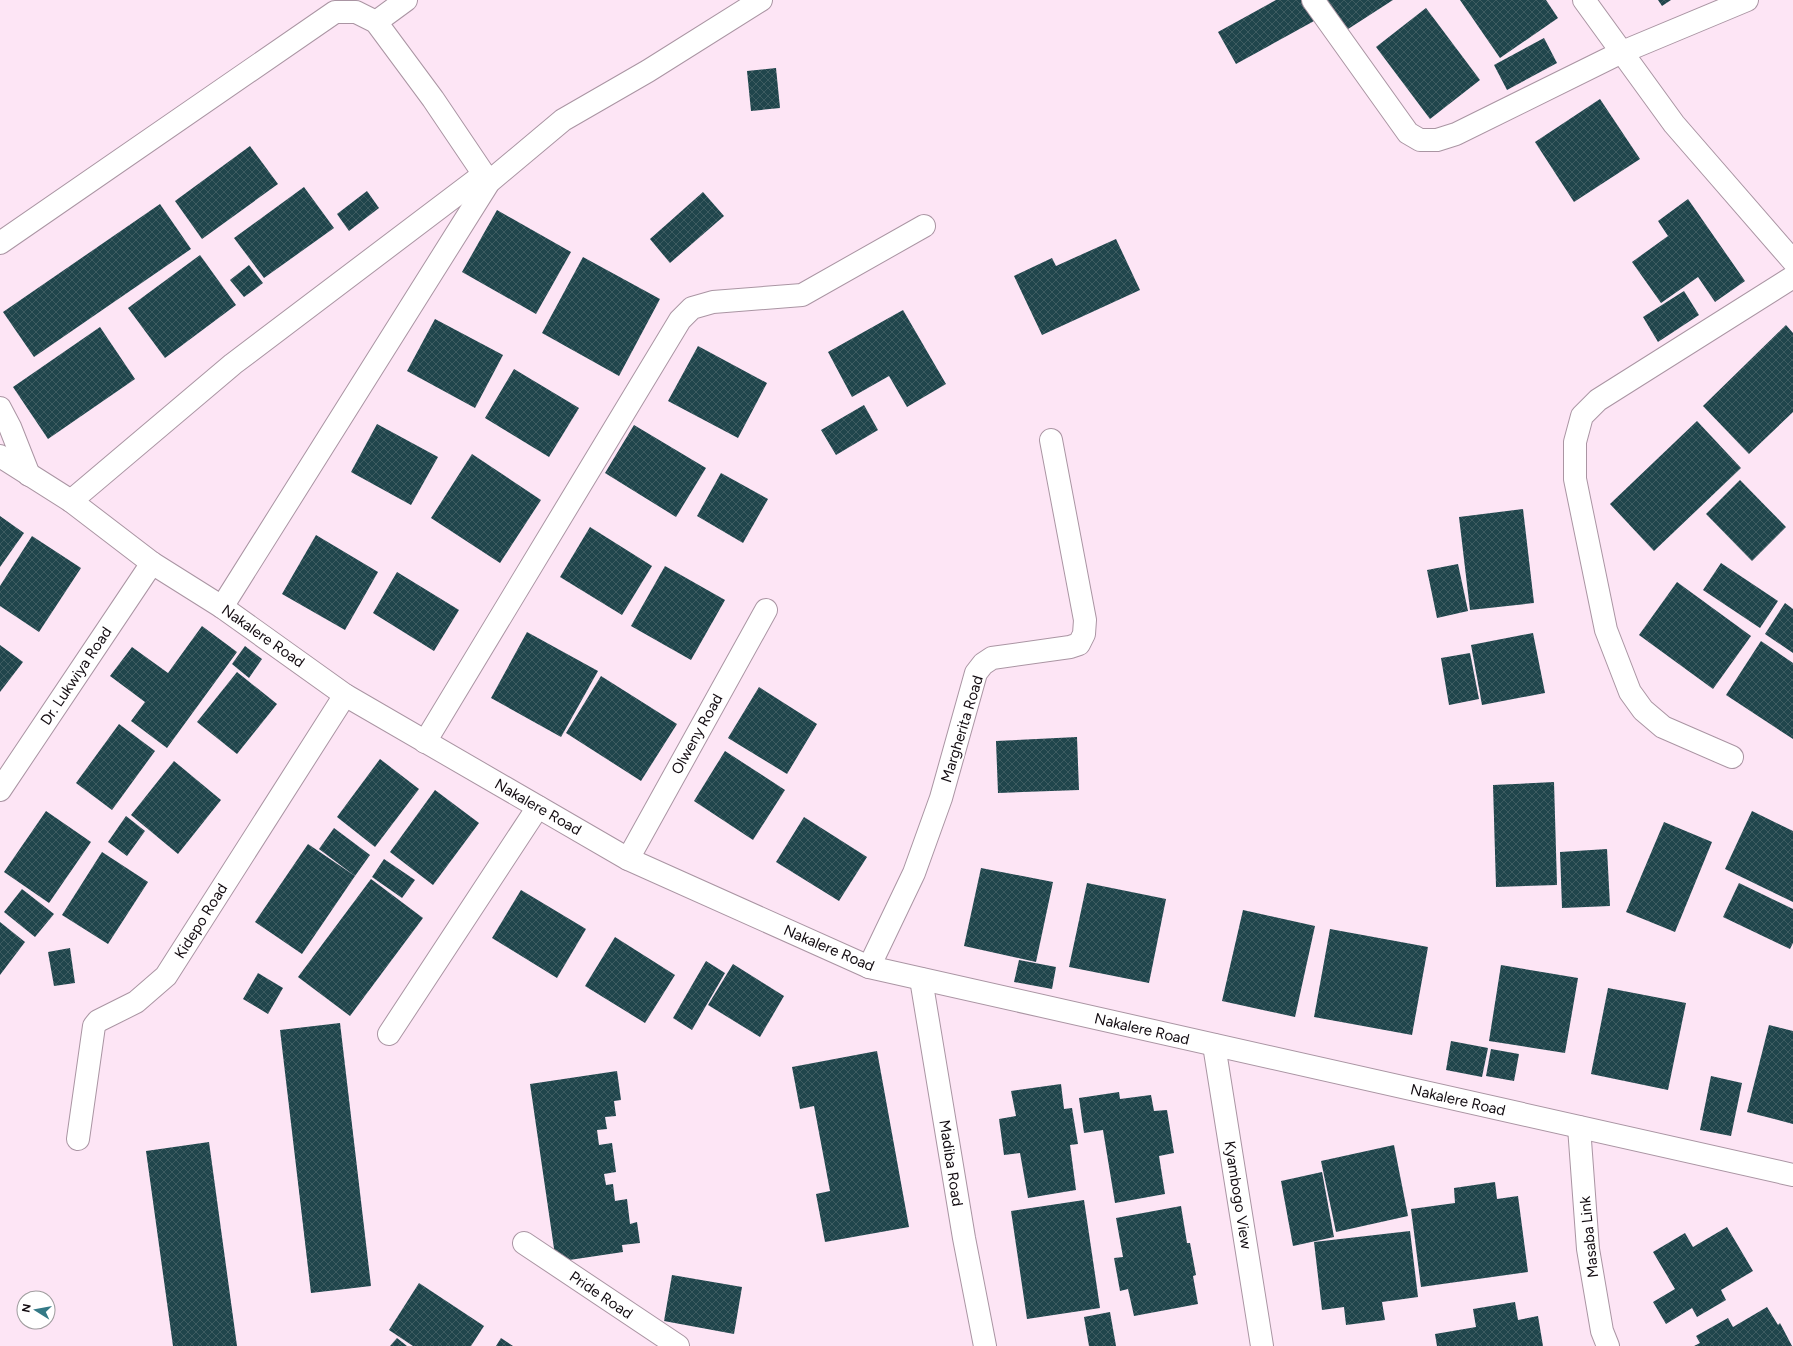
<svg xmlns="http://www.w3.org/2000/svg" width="1793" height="1346" font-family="Figtree,sans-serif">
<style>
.building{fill:url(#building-cross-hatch)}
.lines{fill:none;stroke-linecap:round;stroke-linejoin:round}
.minor-casing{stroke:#aa95a3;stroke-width:24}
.minor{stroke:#fff;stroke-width:22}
.labels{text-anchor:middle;stroke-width:4;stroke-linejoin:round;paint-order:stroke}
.street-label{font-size:15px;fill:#120b10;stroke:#fff}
</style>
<defs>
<pattern id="building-cross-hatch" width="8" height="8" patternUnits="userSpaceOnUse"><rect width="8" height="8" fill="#20454c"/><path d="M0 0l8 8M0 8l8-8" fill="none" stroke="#3e5c61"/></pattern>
</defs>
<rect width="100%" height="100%" fill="#fde5f5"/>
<!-- building -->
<g class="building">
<path d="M1276,0H1303L1314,21L1236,64L1218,32Z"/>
<path d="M1325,0H1393L1345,31Z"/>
<path d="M1460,0H1546L1558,18L1500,58Z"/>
<path d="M1658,0H1671L1662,6Z"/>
<path d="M1426,8L1480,80L1430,119L1376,47Z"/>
<path d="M1544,38L1557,63L1507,90L1494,65Z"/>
<path d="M776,68L780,108L751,111L747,71Z"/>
<path d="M1600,99L1640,159L1574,202L1535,142Z"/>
<path d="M250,146L278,184L202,239L175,201Z"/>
<path d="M304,187L334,228L264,278L234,238Z"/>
<path d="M367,191L379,208L349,231L337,214Z"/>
<path d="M703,192L724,216L670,263L650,239Z"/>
<path d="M1688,199L1745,281L1715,302L1698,277L1661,303L1632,262L1668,236L1658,221Z"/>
<path d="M160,204L191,249L34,357L3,312Z"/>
<path d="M497,210L571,252L536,314L462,272Z"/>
<path d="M1116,239L1140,290L1042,335L1014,276L1052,258L1056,266Z"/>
<path d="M200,255L236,305L165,358L128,308Z"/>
<path d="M583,257L660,299L619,376L542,333Z"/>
<path d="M249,265L263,283L244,297L230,280Z"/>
<path d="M1684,291L1699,315L1658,342L1643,317Z"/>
<path d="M903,310L946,384L907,407L889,376L852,397L828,352Z"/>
<path d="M435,319L503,355L475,408L407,371Z"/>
<path d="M1786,325L1793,333V412L1749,454L1703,406Z"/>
<path d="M100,327L135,379L48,439L13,387Z"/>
<path d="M698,346L767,383L738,438L668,401Z"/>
<path d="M514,369L579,408L549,457L485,418Z"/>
<path d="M864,405L878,430L836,455L821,430Z"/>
<path d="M1697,421L1741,468L1654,551L1610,504Z"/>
<path d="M377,424L438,457L411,505L351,472Z"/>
<path d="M634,425L706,468L676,517L605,473Z"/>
<path d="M472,454L541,500L500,563L431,518Z"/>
<path d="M721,473L768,499L743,543L697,516Z"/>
<path d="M1740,480L1786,527L1752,561L1706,514Z"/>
<path d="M1523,509L1534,603L1470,610L1459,517Z"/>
<path d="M0,516L24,533L0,567Z"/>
<path d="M590,527L652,566L622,615L560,577Z"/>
<path d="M316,535L378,572L345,630L282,594Z"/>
<path d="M32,536L81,568L39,632L0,606V586Z"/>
<path d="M1721,563L1778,601L1760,628L1703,590Z"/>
<path d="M1458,564L1468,611L1437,618L1427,570Z"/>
<path d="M665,566L725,600L691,660L631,626Z"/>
<path d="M397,572L459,610L434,651L373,613Z"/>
<path d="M1677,582L1751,636L1713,689L1639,635Z"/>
<path d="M1785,603L1793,609V653L1765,634Z"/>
<path d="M202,626L237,652L167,748L131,721L145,702L110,676L132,647L168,673Z"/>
<path d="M527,632L598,671L561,737L491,698Z"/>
<path d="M1533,633L1545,693L1482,705L1471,645Z"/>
<path d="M1761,641L1793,663V739L1726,695Z"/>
<path d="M0,645L23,662L0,692Z"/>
<path d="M245,646L262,659L249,678L232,664Z"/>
<path d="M1470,653L1479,699L1449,705L1441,658Z"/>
<path d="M237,672L277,704L237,754L197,722Z"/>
<path d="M601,676L677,724L641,781L566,733Z"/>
<path d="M759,687L817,724L787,774L728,738Z"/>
<path d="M119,724L155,751L112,810L76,783Z"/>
<path d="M1077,737L1079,790L998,793L996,741Z"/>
<path d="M725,751L785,790L753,840L694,801Z"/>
<path d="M380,759L419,789L375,847L337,817Z"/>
<path d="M174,761L221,800L178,854L131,815Z"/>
<path d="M1554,782L1557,885L1496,887L1493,785Z"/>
<path d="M435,790L479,823L433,885L390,852Z"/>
<path d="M46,811L91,842L49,903L4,872Z"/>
<path d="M1752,811L1793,831V902L1725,869Z"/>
<path d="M126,816L145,831L127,856L108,842Z"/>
<path d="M804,817L867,857L839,901L776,862Z"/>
<path d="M1664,822L1712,842L1675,932L1626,912Z"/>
<path d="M334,828L370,855L355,876L319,849Z"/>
<path d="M308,844L355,876L302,954L255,922Z"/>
<path d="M1607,849L1610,906L1562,908L1560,852Z"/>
<path d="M102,852L148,882L108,944L62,915Z"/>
<path d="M384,859L415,880L402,898L372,877Z"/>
<path d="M981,868L1053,882L1036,962L964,946Z"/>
<path d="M371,879L423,918L350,1016L298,977Z"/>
<path d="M1087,883L1166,899L1149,983L1069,967Z"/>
<path d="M1739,883L1793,909V943L1790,949L1723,917Z"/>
<path d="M22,889L54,914L35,937L4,912Z"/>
<path d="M521,890L586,929L557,978L492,938Z"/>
<path d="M1243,910L1315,926L1295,1017L1222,1001Z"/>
<path d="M0,922L25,942L0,975Z"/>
<path d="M1330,929L1428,947L1412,1035L1314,1017Z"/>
<path d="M615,937L675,975L645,1023L585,986Z"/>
<path d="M70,948L75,983L54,986L48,952Z"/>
<path d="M1019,960L1056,967L1052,989L1014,982Z"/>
<path d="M706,961L725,973L692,1030L673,1018Z"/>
<path d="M733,964L784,996L760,1037L708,1005Z"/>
<path d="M1501,965L1578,978L1565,1053L1489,1041Z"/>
<path d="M258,973L283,988L268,1014L243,999Z"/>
<path d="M1608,988L1686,1003L1668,1090L1591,1074Z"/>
<path d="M340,1023L371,1286L311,1293L280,1030Z"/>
<path d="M1769,1025L1793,1031V1124L1747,1112Z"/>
<path d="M1451,1041L1488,1048L1482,1077L1446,1070Z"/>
<path d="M1491,1049L1519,1054L1514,1081L1486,1076Z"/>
<path d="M877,1051L909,1227L825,1242L816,1194L830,1191L814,1106L800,1109L792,1067Z"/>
<path d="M617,1071L621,1100L614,1101L616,1116L605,1117L607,1129L597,1130L599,1145L612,1143L616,1172L604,1174L606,1185L613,1184L615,1201L627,1199L630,1224L637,1222L640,1243L622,1245L623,1252L556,1262L530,1084Z"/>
<path d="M1711,1076L1742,1083L1731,1136L1700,1130Z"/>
<path d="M1061,1084L1064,1109L1072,1108L1078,1144L1070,1145L1076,1190L1028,1198L1020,1153L1004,1155L999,1119L1016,1116L1011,1091Z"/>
<path d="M1119,1092L1120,1099L1151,1095L1154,1111L1167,1110L1174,1153L1159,1156L1165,1194L1115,1203L1103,1130L1084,1133L1079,1098Z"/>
<path d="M209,1142L237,1346H173L146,1151Z"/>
<path d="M1394,1145L1408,1216L1336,1232L1321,1161Z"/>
<path d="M1322,1172L1334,1237L1293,1246L1281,1181Z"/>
<path d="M1495,1182L1497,1199L1518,1196L1528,1272L1421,1287L1411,1209L1455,1203L1454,1188Z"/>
<path d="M1084,1200L1100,1308L1027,1319L1011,1211Z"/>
<path d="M1181,1206L1187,1243H1190L1196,1275L1193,1276L1198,1304L1134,1316L1128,1289L1120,1291L1114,1258L1123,1257L1116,1218Z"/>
<path d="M1727,1227L1753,1271L1721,1290L1726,1300L1697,1317L1692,1308L1666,1324L1653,1302L1675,1289L1653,1252L1685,1233L1693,1247Z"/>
<path d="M1410,1231L1418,1297L1382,1302L1385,1320L1346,1325L1344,1307L1322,1310L1314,1242Z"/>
<path d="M672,1275L742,1287L734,1334L664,1321Z"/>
<path d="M419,1283L484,1326L471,1346H413L389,1330Z"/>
<path d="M1515,1302L1518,1320L1538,1316L1543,1346H1437L1435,1334L1476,1327L1473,1309Z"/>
<path d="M1767,1307L1778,1325L1780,1323L1792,1346H1694L1700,1343L1696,1336L1728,1318L1733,1327Z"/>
<path d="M1110,1312L1116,1346H1089L1084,1317Z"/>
<path d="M397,1338L407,1346H390Z"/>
<path d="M501,1338L513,1346H496Z"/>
</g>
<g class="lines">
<!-- minor casing -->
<g class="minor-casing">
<g id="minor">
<path d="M1313,0L1408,133L1420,140H1437L1456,134L1620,53L1747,0"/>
<path d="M1584,0L1674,124L1793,261"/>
<path d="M376,22L406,0"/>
<path d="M0,243L335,12H356L376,22L433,99L489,182"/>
<path d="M0,408L10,427L29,475"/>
<path d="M0,456L71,501L152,563L222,607L345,695L628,859L869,967L1793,1175"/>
<path d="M71,501L233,364L484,174"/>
<path d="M222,607L489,182L563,120L648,71L761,0"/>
<path d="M425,742L680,320L692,308L713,302L802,295L924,226"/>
<path d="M1732,757L1663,727L1643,710L1630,692L1606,630L1575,479V442L1582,416L1598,400L1793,277"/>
<path d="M0,790L152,563"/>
<path d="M628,859L766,610"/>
<path d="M869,967L914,873L941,798L976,673L983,664L992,658L1070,647L1079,644L1084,634L1085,620L1051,440"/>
<path d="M921,979L964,1238L985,1346"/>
<path d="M389,1034L538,807"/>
<path d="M1214,1045L1262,1346"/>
<path d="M1579,1127L1588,1249L1602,1331L1608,1346"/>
<path d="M78,1139L94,1026L98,1021L136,1002L166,976L345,695"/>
<path d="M524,1243L678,1346"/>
</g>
</g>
<!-- minor -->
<use href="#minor" class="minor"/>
</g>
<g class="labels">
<!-- street labels -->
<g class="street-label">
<text transform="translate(263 636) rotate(35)" y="5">Nakalere Road</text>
<text transform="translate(76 676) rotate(-56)" y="5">Dr. Lukwiya Road</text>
<text transform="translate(962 729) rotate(-73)" y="5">Margherita Road</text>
<text transform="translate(697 734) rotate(-61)" y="5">Olweny Road</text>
<text transform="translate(538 807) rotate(30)" y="5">Nakalere Road</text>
<text transform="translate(201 921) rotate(-58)" y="5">Kidepo Road</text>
<text transform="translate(829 948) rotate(23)" y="5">Nakalere Road</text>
<text transform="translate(1142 1029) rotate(13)" y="5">Nakalere Road</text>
<text transform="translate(1458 1100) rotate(13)" y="5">Nakalere Road</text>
<text transform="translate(951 1163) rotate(81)" y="5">Madiba Road</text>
<text transform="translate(1238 1195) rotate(81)" y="5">Kyambogo View</text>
<text transform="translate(1589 1237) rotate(-96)" y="5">Masaba Link</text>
<text transform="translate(601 1295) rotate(34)" y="5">Pride Road</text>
</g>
</g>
<!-- north arrow -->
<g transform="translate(36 1310) rotate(281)"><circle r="19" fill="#ffffff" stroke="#a09d9f"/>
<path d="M0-3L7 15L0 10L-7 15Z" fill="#337986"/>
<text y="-6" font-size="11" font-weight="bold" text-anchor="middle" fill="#120b10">N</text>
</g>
</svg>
